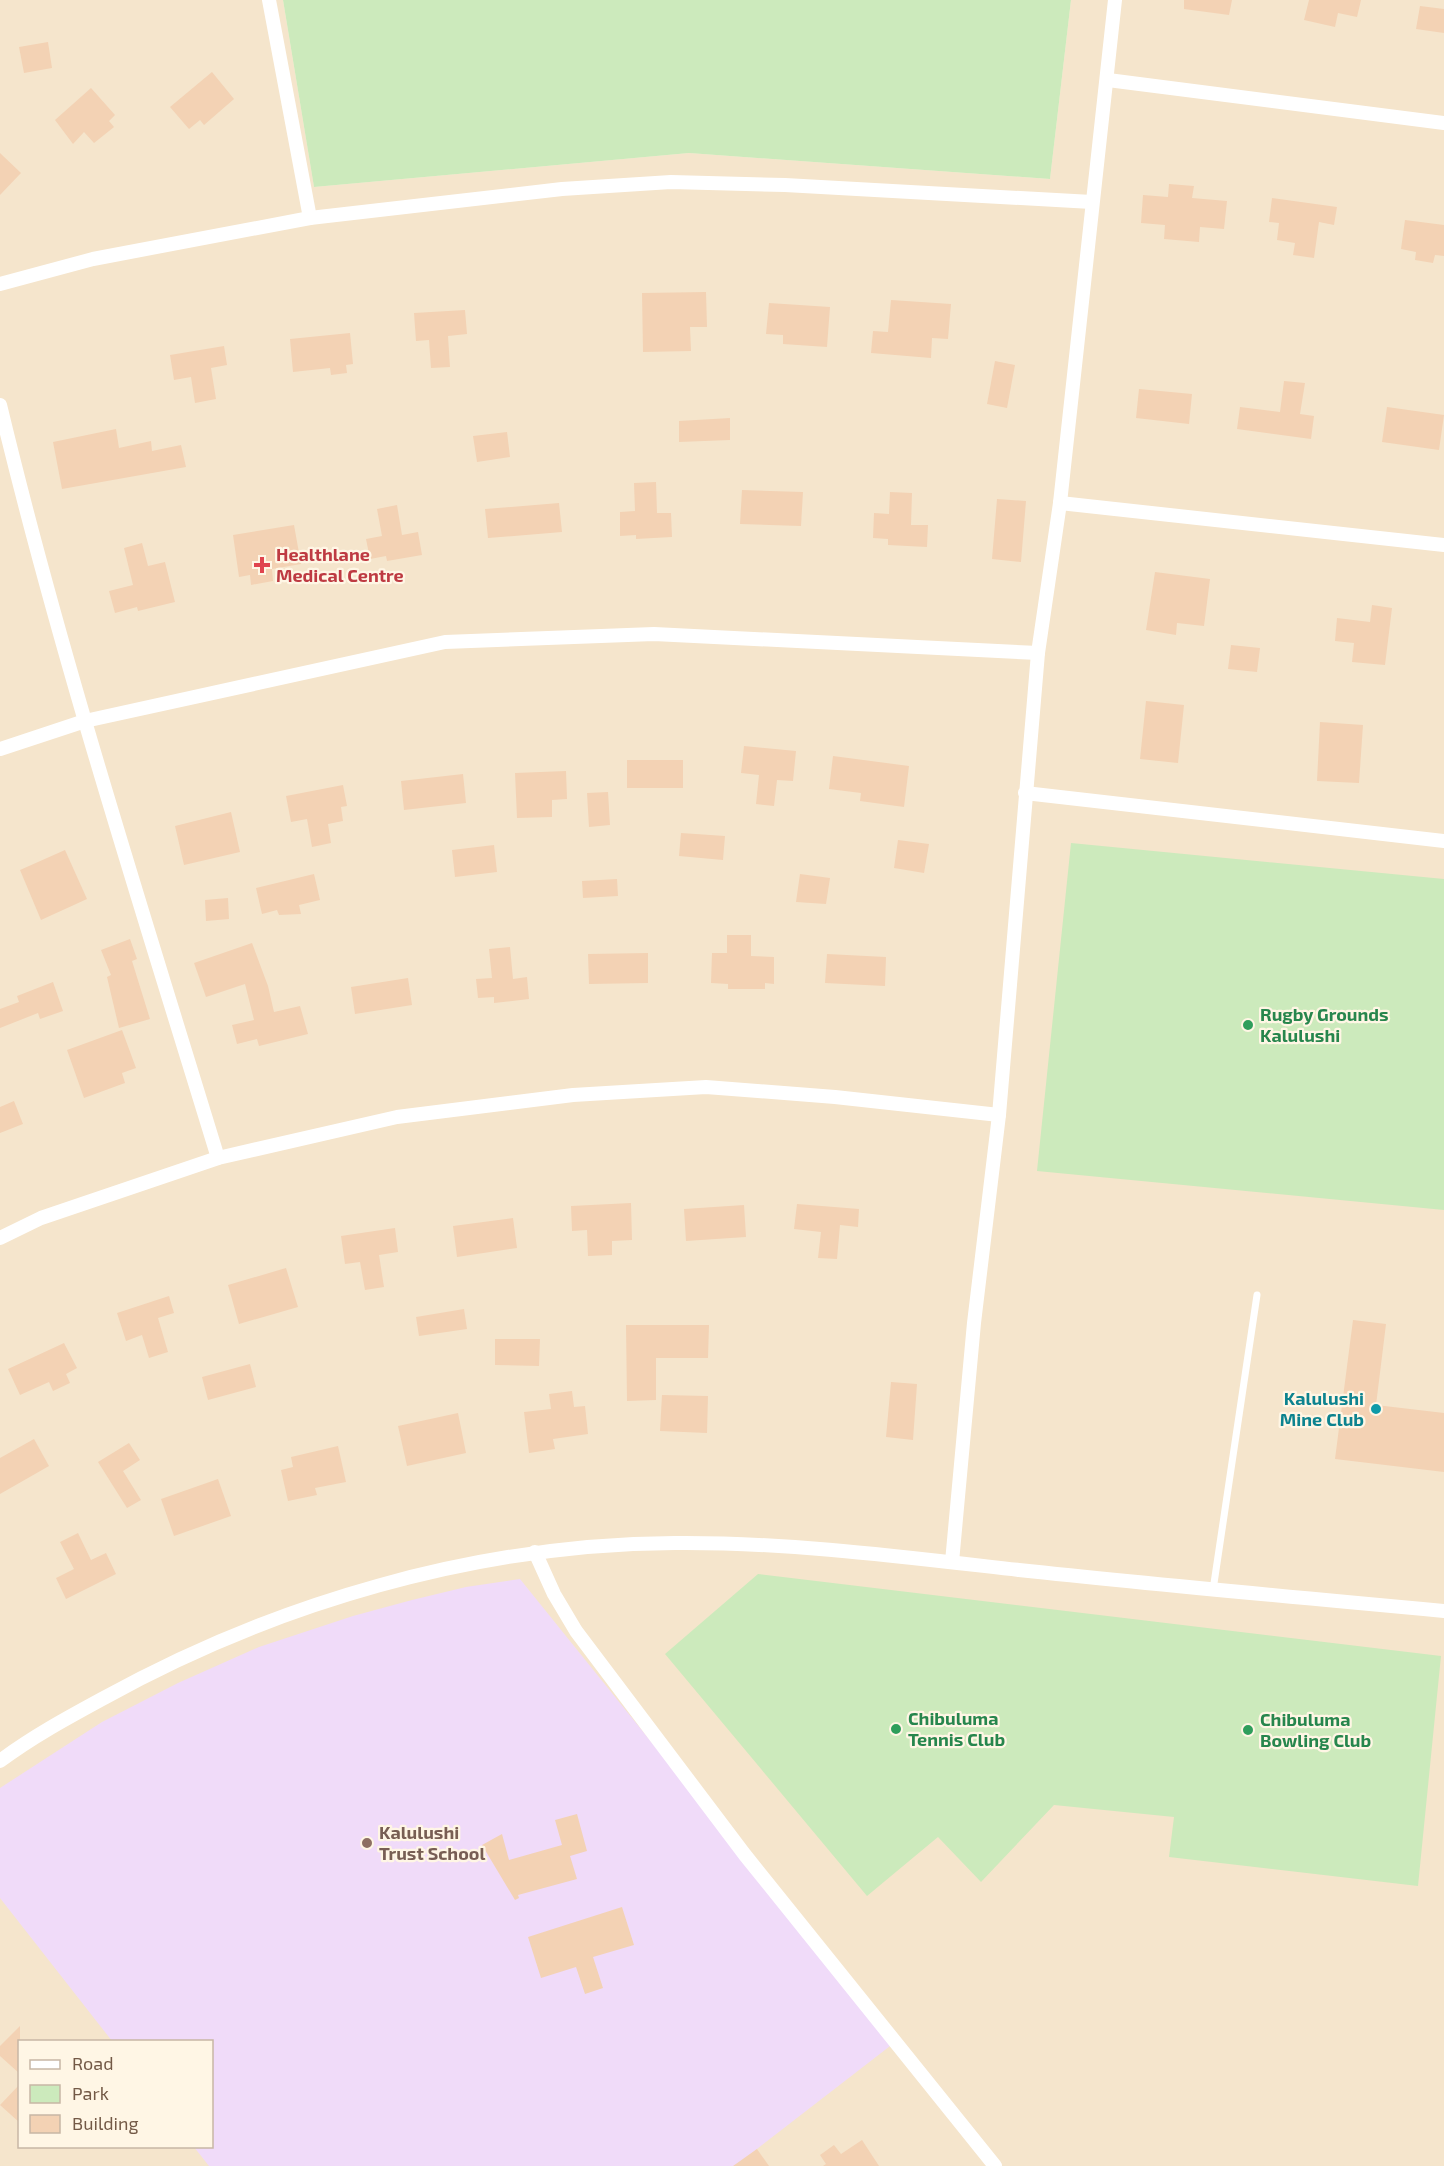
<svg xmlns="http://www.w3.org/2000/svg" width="1444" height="2166" font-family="'Exo 2',sans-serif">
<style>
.residential{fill:#f5e5cc;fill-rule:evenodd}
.education{fill:#f0dbf9}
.green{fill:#cceabc}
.building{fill:#f3d2b4}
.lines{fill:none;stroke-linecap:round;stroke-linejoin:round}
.lane{stroke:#fff;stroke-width:7}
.street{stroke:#fff;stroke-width:14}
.health-dot{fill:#e0444e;stroke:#fff6e5;stroke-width:2}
.leisure-dot{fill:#2e9e5b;stroke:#fff6e5;stroke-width:2}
.culture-dot{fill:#0f9aa8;stroke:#fff6e5;stroke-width:2}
.education-dot{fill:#8d6e63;stroke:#fff6e5;stroke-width:2}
.labels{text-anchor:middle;stroke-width:4.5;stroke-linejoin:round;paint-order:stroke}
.health-label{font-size:18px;font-weight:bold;fill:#be3a42;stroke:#fff6e5;text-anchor:start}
.leisure-label{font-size:18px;font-weight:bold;fill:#27864d;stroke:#fff6e5;text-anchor:start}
.culture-label{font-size:18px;font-weight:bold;fill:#0d838f;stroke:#fff6e5;text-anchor:end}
.education-label{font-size:18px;font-weight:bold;fill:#785e54;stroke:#fff6e5;text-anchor:start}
</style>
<rect width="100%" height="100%" fill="#fdf3de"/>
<!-- residential -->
<path class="residential" d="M0,0H283L314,187L689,153L1050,179L1071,0H1444V2166H0ZM20,2042H212V2146H20Z"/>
<!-- education -->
<path class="education" d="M520,1579L894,2043L735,2166H209L194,2147L212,2146V2042L112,2041L0,1898V1788L102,1722L178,1683L259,1647L353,1616L412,1600L466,1587Z"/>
<!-- green -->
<g class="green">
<path d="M283,0H1071L1050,179L689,153L314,187Z"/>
<path d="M1071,843L1444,879V1210L1037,1171Z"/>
<path d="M758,1574L1441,1656L1418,1886L1169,1857L1174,1817L1054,1805L981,1882L938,1837L867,1896L665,1654Z"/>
</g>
<!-- building -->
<g class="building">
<path d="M1184,0H1232L1229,15L1184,9Z"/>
<path d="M1309,0H1361L1357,17L1338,13L1335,27L1304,20Z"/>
<path d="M1420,6L1444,9V33L1416,29Z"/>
<path d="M48,42L52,68L24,73L19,47Z"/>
<path d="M212,72L234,99L204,125L200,120L189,129L170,107Z"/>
<path d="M91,88L115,115L109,121L114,127L94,143L84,132L73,144L55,120Z"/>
<path d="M0,153L21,173L0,195Z"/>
<path d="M1169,184L1194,186L1192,198L1227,201L1224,229L1200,227L1199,242L1164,239L1165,225L1141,223L1143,195L1168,197Z"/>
<path d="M1272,198L1337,207L1334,225L1319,222L1314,258L1293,255L1295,243L1277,240L1279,223L1269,222Z"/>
<path d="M1405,220L1444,225V256L1435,255L1433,263L1415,260L1416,252L1401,249Z"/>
<path d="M706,292L707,327H690L691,351L643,352L642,293Z"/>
<path d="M891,300L951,304L948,339L932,338L931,358L871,353L873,331L888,332Z"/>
<path d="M769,303L830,307L827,347L783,344V335L766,334Z"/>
<path d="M465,310L467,334L448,336L450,367L431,368L429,340L416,341L414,313Z"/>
<path d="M350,333L353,364L346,365L347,373L331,375L330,368L293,372L290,339Z"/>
<path d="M224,346L227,365L211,368L216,399L195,403L191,377L174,380L170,355Z"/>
<path d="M995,361L1015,365L1007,408L987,404Z"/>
<path d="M1284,381L1305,383L1300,414L1314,416L1311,439L1237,429L1240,407L1280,412Z"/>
<path d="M1139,389L1192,394L1189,424L1136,418Z"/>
<path d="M1387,407L1444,415L1439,450L1382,442Z"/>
<path d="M730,418V440L679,442V421Z"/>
<path d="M116,429L119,448L151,441L152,451L181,445L186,467L62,489L53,442Z"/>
<path d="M507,432L510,457L477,462L473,436Z"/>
<path d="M656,482L657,513H671L672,537L636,539V535L620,536V512L635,511L634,483Z"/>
<path d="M742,490L803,492L801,526L740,524Z"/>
<path d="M890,492L912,493L911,525H928L927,547L888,545V539L873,538L874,513L889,514Z"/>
<path d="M997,499L1026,501L1021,562L992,559Z"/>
<path d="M559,503L562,532L488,538L485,509Z"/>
<path d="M397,505L402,535L418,532L422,555L387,561L386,556L370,559L366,539L382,536L377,509Z"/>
<path d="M294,525L301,564L272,569L273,581L251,585L250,575L239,577L233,535Z"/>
<path d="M142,543L148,566L165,562L175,602L138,611L137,607L115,613L109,591L133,585L124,548Z"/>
<path d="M1155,572L1210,579L1204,626L1177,623L1176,635L1146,630Z"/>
<path d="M1372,605L1392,608L1385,665L1352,662L1354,643L1335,641L1337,618L1370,622Z"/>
<path d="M1231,645L1260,648L1257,672L1228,669Z"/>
<path d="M1146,701L1184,705L1178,763L1140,759Z"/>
<path d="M1320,722L1363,725L1359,783L1317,781Z"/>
<path d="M744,746L796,751L793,781L777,780L774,806L756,804L759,775L741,773Z"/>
<path d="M833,756L909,766L904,807L860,801L861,793L829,789Z"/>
<rect x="627" y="760" width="56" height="28"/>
<path d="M566,771L567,799L552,800V817L517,818L515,773Z"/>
<path d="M463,774L466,803L404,810L401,781Z"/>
<path d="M343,785L347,806L341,807L343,821L328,824L331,843L312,847L307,819L291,822L286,796Z"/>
<path d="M608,792L610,825L589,827L587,793Z"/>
<path d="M231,812L240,852L184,865L175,826Z"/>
<path d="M681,833L725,836L723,860L679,856Z"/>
<path d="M898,840L929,844L924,873L894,868Z"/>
<path d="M494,845L497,872L455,877L452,850Z"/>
<path d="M65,850L87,899L41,920L20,870Z"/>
<path d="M314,874L320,900L299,905L301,914L279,915L277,910L262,914L256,888Z"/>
<path d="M800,874L830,878L826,904L796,902Z"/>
<path d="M617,879L618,896L583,898L582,881Z"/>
<path d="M228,898L229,919L206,921L205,900Z"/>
<path d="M727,935H751V956L774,957V984L765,983V989H728V984L711,983L712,953H727Z"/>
<path d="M130,939L137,959L132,961L150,1019L119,1028L107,977L111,975L101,950Z"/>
<path d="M252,943L268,986L274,1012L300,1006L308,1034L259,1046L257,1039L237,1044L232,1025L254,1020L245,984L206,997L194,963Z"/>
<path d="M510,947L513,979L527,977L529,999L494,1003V997L478,998L476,979L492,978L489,949Z"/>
<path d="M648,953V983L589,984L588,954Z"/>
<path d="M827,954L886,957L885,986L825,983Z"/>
<path d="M408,978L412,1005L355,1014L351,987Z"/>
<path d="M53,982L63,1011L40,1019L38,1013L0,1028V1009L19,1002L17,996Z"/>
<path d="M122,1030L136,1068L122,1073L125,1083L84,1098L67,1050Z"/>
<path d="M14,1101L23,1124L0,1133V1107Z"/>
<path d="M631,1203L632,1240L612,1241V1255L588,1256L587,1230L572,1231L571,1206Z"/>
<path d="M797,1204L859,1209L858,1227L840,1225L837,1259L818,1258L821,1232L794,1229Z"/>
<path d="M744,1205L746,1237L686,1241L684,1209Z"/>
<path d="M513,1218L517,1248L457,1257L453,1226Z"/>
<path d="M395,1228L398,1252L379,1255L384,1287L365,1290L360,1262L345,1264L341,1236Z"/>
<path d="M286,1268L298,1307L239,1324L228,1285Z"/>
<path d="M169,1296L174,1313L158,1318L168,1352L149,1358L142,1335L126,1341L117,1313Z"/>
<path d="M464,1309L467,1329L419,1336L416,1317Z"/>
<path d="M1353,1320L1386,1324L1376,1405L1444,1413V1472L1335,1459Z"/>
<path d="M626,1325H709L708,1358H656V1400L627,1401Z"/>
<path d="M495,1339H540L539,1366L495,1365Z"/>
<path d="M64,1343L77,1368L66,1374L70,1383L53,1391L49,1382L20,1395L8,1369Z"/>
<path d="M250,1364L256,1387L208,1400L202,1377Z"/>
<path d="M891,1382L917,1384L913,1440L886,1437Z"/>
<path d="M572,1391L574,1407L585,1406L588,1434L553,1439L555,1449L529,1453L524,1412L551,1409L549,1394Z"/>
<path d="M662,1395L708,1396L707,1433L660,1431Z"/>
<path d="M458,1413L466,1453L407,1466L398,1426Z"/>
<path d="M34,1439L49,1466L0,1494V1458Z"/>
<path d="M129,1443L140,1460L123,1471L141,1500L127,1508L98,1462Z"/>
<path d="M338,1446L346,1482L315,1488L317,1495L288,1501L281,1470L293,1467L291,1457Z"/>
<path d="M218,1479L231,1516L174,1536L161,1499Z"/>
<path d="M78,1533L91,1560L106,1553L116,1574L66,1599L56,1578L74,1569L60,1542Z"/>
<path d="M577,1814L587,1851L570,1856L577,1879L518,1895L519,1898L515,1900L482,1845L502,1834L509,1860L562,1845L555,1820Z"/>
<path d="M622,1907L634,1945L593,1957L603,1988L585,1994L576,1967L541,1978L528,1937Z"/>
<path d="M20,2026V2074L0,2056V2046Z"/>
<path d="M20,2084V2123L0,2105Z"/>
<path d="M862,2140L879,2166H823L826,2164L820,2155L834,2145L841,2154Z"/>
<path d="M757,2149L769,2166H733Z"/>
</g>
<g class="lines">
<!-- lane -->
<path class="lane" d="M1213,1590L1257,1295"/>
<!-- street -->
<g class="street">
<path d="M269,0L310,218"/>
<path d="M1108,80L1444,123"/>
<path d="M0,284L93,259L310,218L562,189L671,182L785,185L1092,202"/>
<path d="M0,405C61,659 142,909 218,1158"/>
<path d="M1060,503L1444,545"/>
<path d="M0,749L85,721L445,642L654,634L1038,653"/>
<path d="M1025,793L1444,841"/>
<path d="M0,1238L41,1218L218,1158L397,1117L573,1095L706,1087L835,1097L999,1115"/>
<path d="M535,1552L554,1594L576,1631L745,1855L995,2166"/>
<path d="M952,1562L974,1323L999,1115L1038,653L1060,503L1115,0"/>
<path d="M0,1761C32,1737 67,1718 102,1699C275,1603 477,1544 675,1543C790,1542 905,1557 1019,1570C1160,1585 1302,1598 1444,1611"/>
</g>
</g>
<!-- markers -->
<path class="health-dot" d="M259 556h6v6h6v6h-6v6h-6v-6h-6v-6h6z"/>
<g class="leisure-dot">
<circle cx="1248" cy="1025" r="6"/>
<circle cx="896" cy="1729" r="6"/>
<circle cx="1248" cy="1730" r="6"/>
</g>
<circle class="culture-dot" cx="1376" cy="1409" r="6"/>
<circle class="education-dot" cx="367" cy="1843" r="6"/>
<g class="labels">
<!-- health labels -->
<g class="health-label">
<text x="276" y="561">Healthlane<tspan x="276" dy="21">Medical Centre</tspan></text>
</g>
<!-- leisure labels -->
<g class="leisure-label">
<text x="1260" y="1021">Rugby Grounds<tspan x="1260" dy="21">Kalulushi</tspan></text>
<text x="908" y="1725">Chibuluma<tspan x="908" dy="21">Tennis Club</tspan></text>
<text x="1260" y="1726">Chibuluma<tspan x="1260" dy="21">Bowling Club</tspan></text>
</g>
<!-- culture labels -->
<g class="culture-label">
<text x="1364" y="1405">Kalulushi<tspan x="1364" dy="21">Mine Club</tspan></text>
</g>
<!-- education labels -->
<g class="education-label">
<text x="379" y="1839">Kalulushi<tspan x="379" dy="21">Trust School</tspan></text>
</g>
</g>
<!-- legend -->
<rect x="18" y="2040" width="195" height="108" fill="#fff6e5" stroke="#c7b7a5" stroke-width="1.5"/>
<rect x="30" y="2060" width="30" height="9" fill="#ffffff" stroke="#c7b7a5" stroke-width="1.5"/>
<text x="72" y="2070" font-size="18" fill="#735946">Road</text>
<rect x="30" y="2085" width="30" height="18" fill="#cceabc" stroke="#c7b7a5" stroke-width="1.5"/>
<text x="72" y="2100" font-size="18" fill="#735946">Park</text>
<rect x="30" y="2115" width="30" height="18" fill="#f3d2b4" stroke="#c7b7a5" stroke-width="1.5"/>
<text x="72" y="2130" font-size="18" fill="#735946">Building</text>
</svg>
